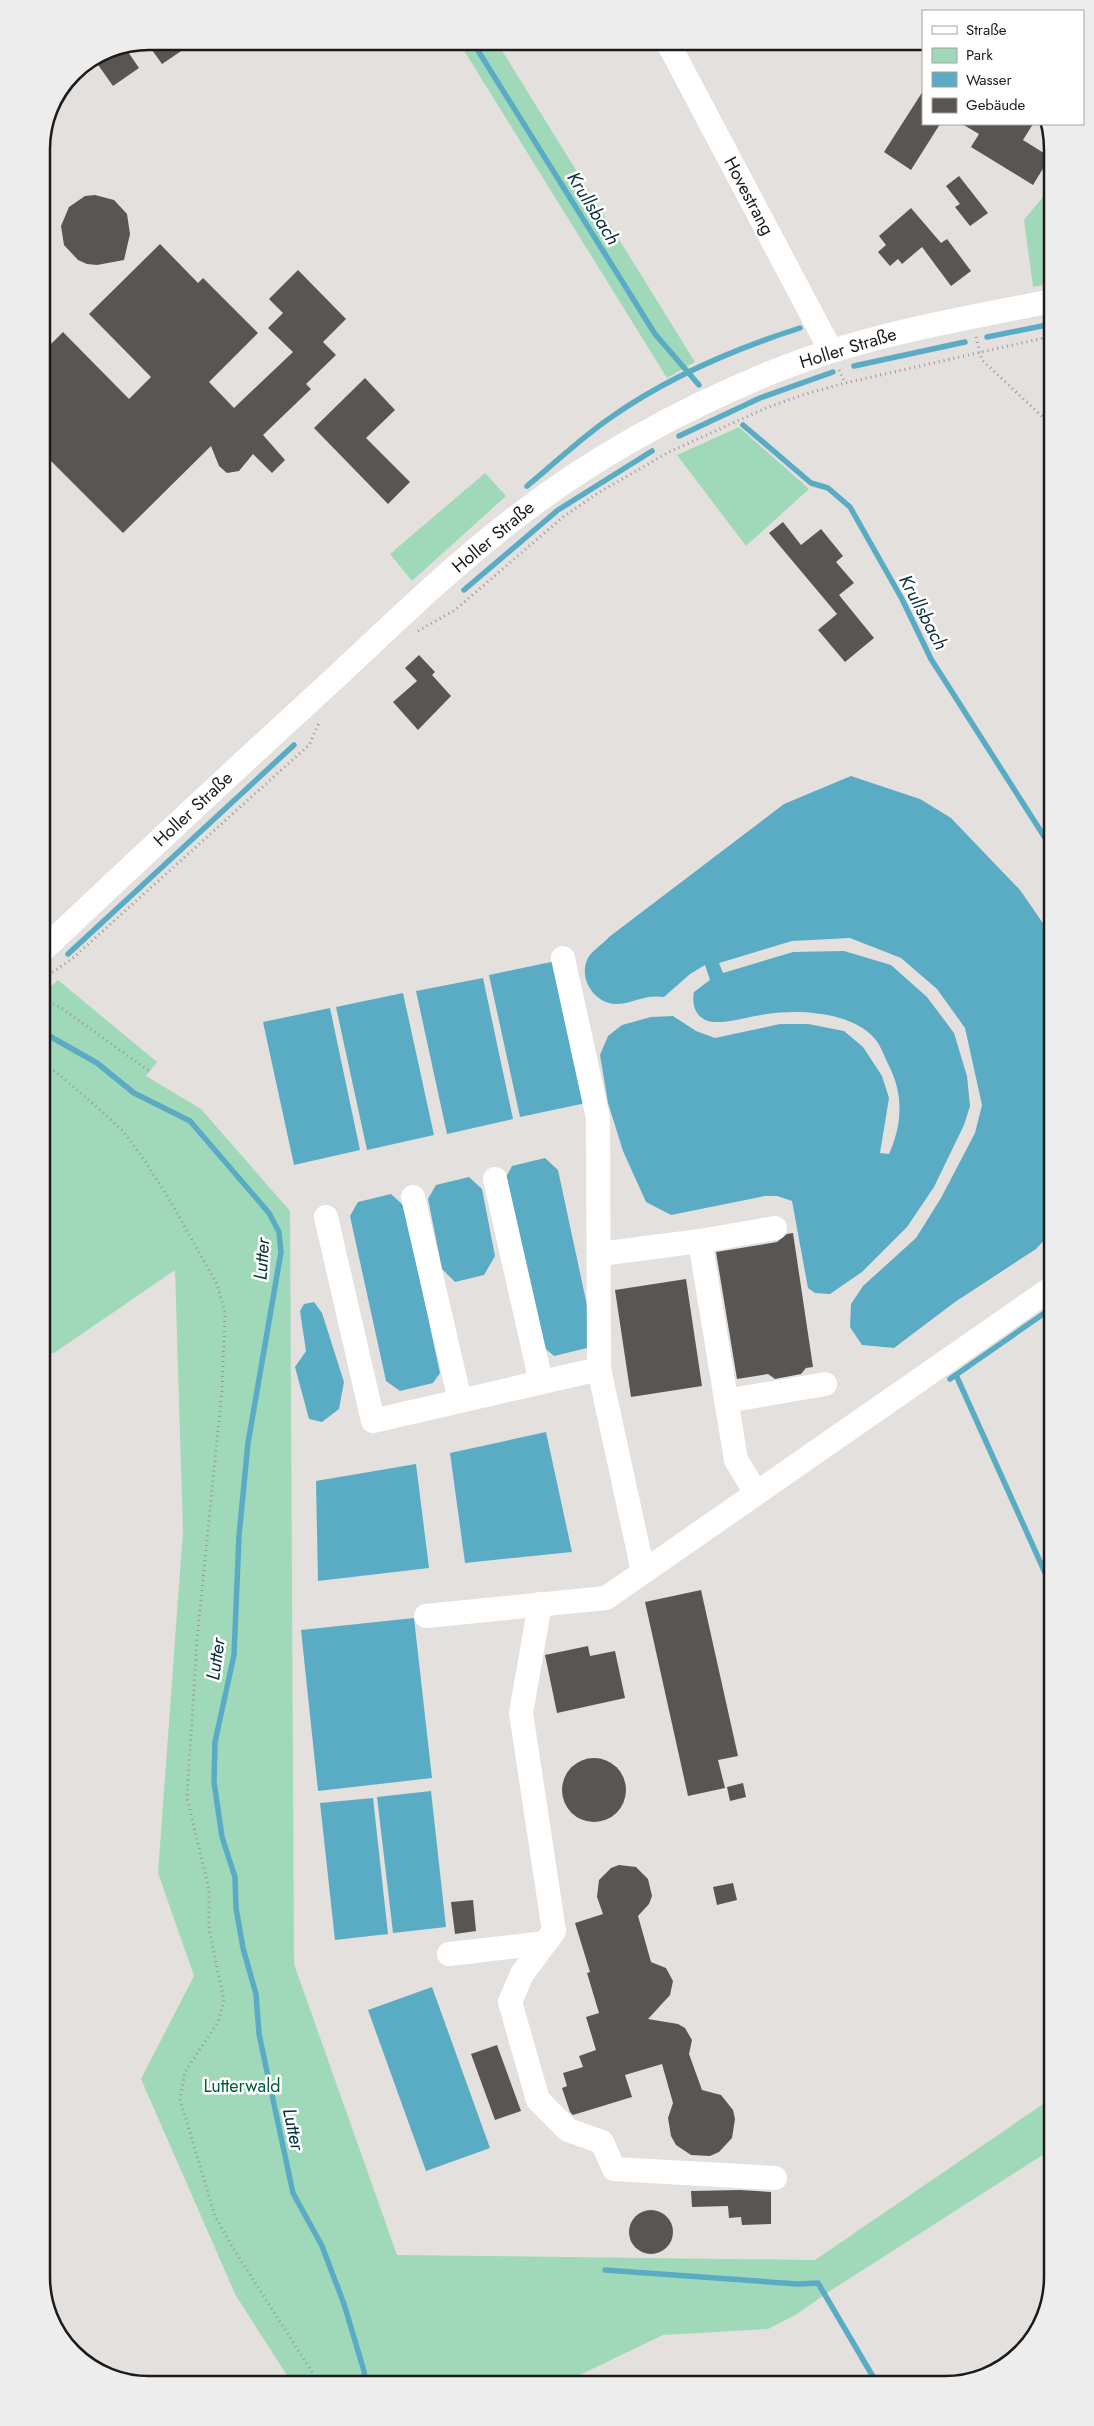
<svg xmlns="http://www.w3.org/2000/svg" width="1094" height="2426" font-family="Jost,sans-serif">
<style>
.green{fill:#a0d9ba}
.water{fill:#5aacc5}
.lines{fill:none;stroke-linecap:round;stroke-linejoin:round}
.stream{stroke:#5aacc5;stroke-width:5.5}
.building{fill:#595553}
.path{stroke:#999694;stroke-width:3;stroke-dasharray:1 4;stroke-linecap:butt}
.minor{stroke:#fff;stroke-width:24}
.labels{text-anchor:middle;stroke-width:5;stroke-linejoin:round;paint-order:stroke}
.street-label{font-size:18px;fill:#1d1b1a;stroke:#fff}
.park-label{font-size:18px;fill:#035d3c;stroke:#fff}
.water-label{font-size:19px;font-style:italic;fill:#072f3a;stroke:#fff}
.rim{fill:none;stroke:#1d1b1a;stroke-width:2.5}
</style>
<rect width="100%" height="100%" fill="#e4e0dd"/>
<!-- green -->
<g class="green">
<path d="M458,41H496L695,362L667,378Z"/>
<path d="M1047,192V284L1033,287L1024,220Z"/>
<path d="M739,427L809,489L746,546L677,455Z"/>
<path d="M485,473L506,496L412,581L390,554Z"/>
<path d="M58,980L157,1062L146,1076L201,1109L290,1211L294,1964L397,2255L815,2260L1052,2098V2149L830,2291L797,2314L768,2329L663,2335L565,2382L292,2383L236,2296L141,2079L194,1976L158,1873L183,1531L175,1270L54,1353L45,1354L44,993Z"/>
</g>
<!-- water -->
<g class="water">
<path d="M851,776L920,799L951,818L1020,890L1049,932L1050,1234L1036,1249L955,1302L894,1348L862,1345L850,1327L851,1304L863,1286L916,1238L941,1198L975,1133L982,1105L965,1028L937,989L901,958L850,938L792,941L719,963L723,973L793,952L844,951L891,965L927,997L954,1033L967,1076L970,1106L964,1125L934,1187L907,1227L862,1272L830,1294L815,1293L808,1288L792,1201L777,1196H765L671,1215L646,1202L623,1151L608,1103L600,1055L608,1036L622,1025L651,1017L673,1016L696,1031L715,1038L780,1024H808L844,1031L863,1047L882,1076L889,1098L880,1153L889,1154C902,1125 904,1095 889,1066C885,1058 881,1046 875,1039C853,1012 799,1009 767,1014C750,1016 731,1023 714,1022C697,1021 691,1006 694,992L710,980L705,965L690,974L664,997C642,994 631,1005 614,1004C594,1002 579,979 587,960C590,952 603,944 609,937L784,804Z"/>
<path d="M556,961L586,1103L520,1117L489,975Z"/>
<path d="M483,978L513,1119L447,1134L416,991Z"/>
<path d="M403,993L434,1135L367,1150L336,1007Z"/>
<path d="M330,1008L360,1150L294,1165L263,1022Z"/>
<path d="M545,1158L558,1170L594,1338L587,1348L554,1356L541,1345L504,1181L512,1166Z"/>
<path d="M469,1177L482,1189L495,1256L484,1275L455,1282L442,1269L428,1199L436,1185Z"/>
<path d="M391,1194L404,1206L440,1373L433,1383L400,1391L386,1381L350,1216L358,1202Z"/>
<path d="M314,1302L322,1313L344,1382L339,1409L322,1422L309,1419L295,1367L306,1351L300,1311L304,1304Z"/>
<path d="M546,1432L572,1552L465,1563L450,1453Z"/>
<path d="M416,1464L429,1568L318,1581L316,1481Z"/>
<path d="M414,1618L432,1778L318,1791L301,1630Z"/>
<path d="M431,1791L446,1927L393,1933L377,1797Z"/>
<path d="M373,1798L388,1934L335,1940L320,1803Z"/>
<path d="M432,1987L490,2148L426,2171L368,2010Z"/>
</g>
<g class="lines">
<!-- stream -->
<g class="stream">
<path d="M472,41L655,334L699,385"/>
<path d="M987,337L1047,325"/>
<path d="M854,366L965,342"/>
<path d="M743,425L811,483L828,488L850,507L902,599L931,659L1049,844"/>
<path d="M679,436L760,398L833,372"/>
<path d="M527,486C555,463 581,438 610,418C668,377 734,349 800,328"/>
<path d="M464,590L558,510L652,451"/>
<path d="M68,954L294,745"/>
<path d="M44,1033L97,1063L134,1093L190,1121L269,1213L279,1232L281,1252L248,1443L239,1536L234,1655L215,1742L214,1782L222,1837L235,1877L236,1908L243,1948L256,1994L259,2034L293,2193L322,2246L344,2304L364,2371L365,2383"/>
<path d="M956,1375L1051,1586"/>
<path d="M950,1379L1046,1312"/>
<path d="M605,2270L797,2284L818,2283L875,2380"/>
</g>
</g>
<!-- building -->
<g class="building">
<path d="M164,41H196L162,64L152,50Z"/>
<path d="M124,46L139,68L113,86L94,59L108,49Z"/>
<path d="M923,91V124H940L911,170L884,152Z"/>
<path d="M962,124H1033L1023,140L1047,155V162L1033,185L971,147L979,134Z"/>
<path d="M959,176L988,213L970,226L955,207L960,204L946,186Z"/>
<path d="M95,195L114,200L127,214L130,234L124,260L97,265L87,264L78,260L64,245L61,226L69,207L85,196Z"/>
<path d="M911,208L941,243L947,239L971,271L951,286L922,247L902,264L898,259L890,266L878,252L886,245L879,236Z"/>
<path d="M160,244L198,283L203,278L258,333L209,382L234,408L293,352L268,328L283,313L269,299L298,270L346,319L323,342L336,355L306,384L311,389L263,435L285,460L272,473L253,454L239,471L227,473L219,466L211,446L123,533L42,452V353L63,332L129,399L151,377L89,314Z"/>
<path d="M365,378L395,410L366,438L410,482L388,504L314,428Z"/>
<path d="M783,522L801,545L821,529L843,556L836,562L854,583L839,595L874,638L845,662L818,630L837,614L769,533Z"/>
<path d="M419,655L435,672L432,675L451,696L418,730L393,702L417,681L405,668Z"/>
<path d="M793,1233L813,1367L806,1368L801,1374L775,1379L768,1374L737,1379L716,1252L777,1242L787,1234Z"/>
<path d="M686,1279L702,1386L631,1397L615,1290Z"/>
<path d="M701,1590L738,1756L718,1760L725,1788L688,1796L645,1602Z"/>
<path d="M588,1646L590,1656L615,1651L625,1698L557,1713L545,1655Z"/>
<circle cx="594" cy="1790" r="32"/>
<path d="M743,1783L746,1797L730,1801L727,1787Z"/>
<path d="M619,1865L636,1867L648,1879L652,1896L649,1904L638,1916L651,1962L666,1968L673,1981L670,1995L648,2019L678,2024L685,2028L692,2040L689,2054L702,2090L721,2095L733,2110L735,2119L732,2138L719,2152L710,2156L691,2155L676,2145L671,2136L668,2118L673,2103L662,2064L625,2075L632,2097L573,2115L570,2112L562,2088L567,2086L563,2073L583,2067L579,2056L596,2050L586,2017L599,2013L587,1973L590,1972L575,1923L603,1914L597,1897L599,1880L611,1868Z"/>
<path d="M733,1883L737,1900L717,1905L713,1887Z"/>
<path d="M473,1900L476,1931L455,1934L451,1902Z"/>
<path d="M497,2045L521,2111L495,2120L471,2054Z"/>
<path d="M741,2190L771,2192V2224L742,2225L741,2217L729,2218L728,2206L692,2207L691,2191Z"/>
<circle cx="651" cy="2232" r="22"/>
</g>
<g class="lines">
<!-- path -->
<g class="path">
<path d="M43,135L54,130"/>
<path d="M976,337L982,360L1048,422"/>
<path d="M839,370L845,383"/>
<path d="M418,631L455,610L563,517L598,493L669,452L766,408L802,395L845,383L1048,337"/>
<path d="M44,978L73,958L309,745L320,721"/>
<path d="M44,1000L60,1007L149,1071"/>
<path d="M44,1068L55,1071L89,1100L123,1131L145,1161L169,1199L217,1284L225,1313L222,1390L197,1640L187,1797L209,1890V1929L224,2000L218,2022L185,2072L180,2099L215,2216L233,2248L319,2383"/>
</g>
<!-- minor -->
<g class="minor">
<path d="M667,41L831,351"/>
<path d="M44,949C136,862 228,776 322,690C386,631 449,568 519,515C597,455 684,408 775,371C862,336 956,320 1047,302"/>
<path d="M563,958L598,1118L599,1369L643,1571"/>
<path d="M495,1179L541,1382"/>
<path d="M413,1197L460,1401"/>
<path d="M326,1217L373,1421L599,1369"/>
<path d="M700,1241L736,1460L756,1493"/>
<path d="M600,1254L700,1241L775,1228"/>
<path d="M726,1401L825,1384"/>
<path d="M540,1604L521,1713L554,1931L522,1974L510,2002L538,2100L568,2130L602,2142L614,2169L775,2178"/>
<path d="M426,1616L606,1598L1050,1289"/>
<path d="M449,1954L545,1943"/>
</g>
</g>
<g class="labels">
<!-- street labels -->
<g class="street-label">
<text transform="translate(749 196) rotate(62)" y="6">Hovestrang</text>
<text transform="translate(848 348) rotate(-17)" y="6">Holler Straße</text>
<text transform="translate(493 537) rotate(-40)" y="6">Holler Straße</text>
<text transform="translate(193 809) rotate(-43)" y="6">Holler Straße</text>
</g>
<!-- park labels -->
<g class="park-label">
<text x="242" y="2092">Lutterwald</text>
</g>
<!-- water labels -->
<g class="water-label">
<text transform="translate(594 208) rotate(58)" y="7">Krullsbach</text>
<text transform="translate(924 612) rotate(62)" y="7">Krullsbach</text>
<text transform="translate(261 1259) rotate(-86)" y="7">Lutter</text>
<text transform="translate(215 1659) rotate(-82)" y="7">Lutter</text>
<text transform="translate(294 2129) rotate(78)" y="7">Lutter</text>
</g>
</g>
<!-- crop -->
<path d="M0 0H1094V2426H0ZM149 50H945A99 99 0 0 1 1044 149V2277A99 99 0 0 1 945 2376H149A99 99 0 0 1 50 2277V149A99 99 0 0 1 149 50Z" fill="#ededed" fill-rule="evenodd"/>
<path class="rim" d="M149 50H945A99 99 0 0 1 1044 149V2277A99 99 0 0 1 945 2376H149A99 99 0 0 1 50 2277V149A99 99 0 0 1 149 50Z"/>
<!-- legend -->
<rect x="922" y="10" width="162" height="115" fill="#ffffff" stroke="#a5a4a3"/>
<rect x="932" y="26" width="25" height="8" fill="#ffffff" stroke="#a5a4a3"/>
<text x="966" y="35" font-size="15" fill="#1d1b1a">Straße</text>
<rect x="932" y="48" width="25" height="15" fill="#a0d9ba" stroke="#a5a4a3"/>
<text x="966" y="60" font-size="15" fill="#1d1b1a">Park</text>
<rect x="932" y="72" width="25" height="15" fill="#5aacc5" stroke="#a5a4a3"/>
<text x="966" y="85" font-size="15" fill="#1d1b1a">Wasser</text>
<rect x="932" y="98" width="25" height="15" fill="#595553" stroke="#a5a4a3"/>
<text x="966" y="110" font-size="15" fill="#1d1b1a">Gebäude</text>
</svg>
